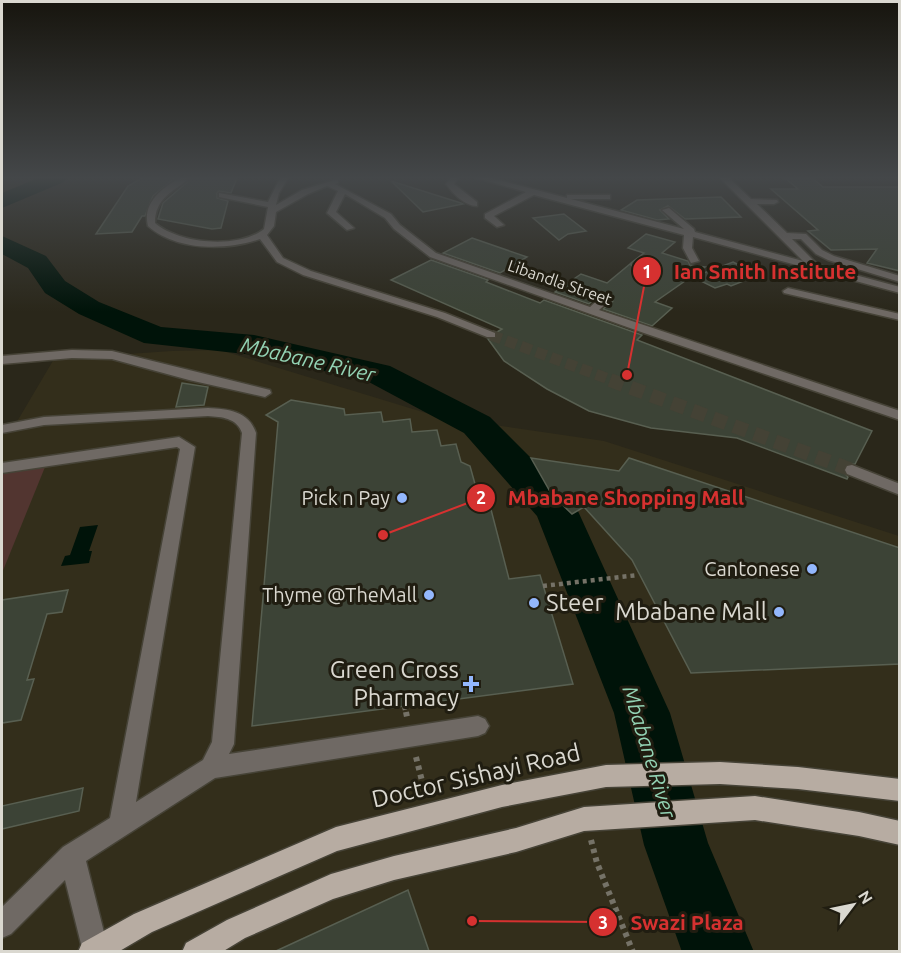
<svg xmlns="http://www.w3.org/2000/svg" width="901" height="953" font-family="Ubuntu,sans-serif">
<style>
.built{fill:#332e1b}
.green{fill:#523530}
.water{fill:#001309}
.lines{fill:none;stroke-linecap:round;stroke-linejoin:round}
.river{fill:#001309;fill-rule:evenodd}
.building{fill:#3c4336;stroke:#585f51;stroke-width:1.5}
.minor-tunnel-far1{stroke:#444235;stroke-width:11;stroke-dasharray:11 5;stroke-linecap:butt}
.minor-tunnel{stroke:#444235;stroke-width:14;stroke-dasharray:14 8;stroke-linecap:butt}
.minor-casing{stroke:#464337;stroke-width:3}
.major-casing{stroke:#464337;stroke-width:3}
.path-far1{stroke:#757267;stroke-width:4.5;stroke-dasharray:4 4;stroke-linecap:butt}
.path{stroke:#757267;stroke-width:6;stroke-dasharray:4.5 4.5;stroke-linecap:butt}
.minor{fill:#6f6964;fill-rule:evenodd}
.major{fill:#b7aca2;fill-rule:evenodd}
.poi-dot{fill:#93b7fd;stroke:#201d11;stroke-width:2}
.labels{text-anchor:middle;stroke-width:6;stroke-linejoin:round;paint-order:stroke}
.far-street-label{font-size:16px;fill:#dad8d0;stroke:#201d11}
.poi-label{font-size:20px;fill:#dad8d0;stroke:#201d11;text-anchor:end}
.water-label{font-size:21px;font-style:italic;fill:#93d3b4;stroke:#201d11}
.near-poi-label{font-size:24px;fill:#dad8d0;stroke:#201d11;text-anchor:end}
.near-street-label{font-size:24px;fill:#dad8d0;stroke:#201d11}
.leader{fill:none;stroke:#d63130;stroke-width:2}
.callout-dot{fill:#d63130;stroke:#201d11;stroke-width:2}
.mark-label{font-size:18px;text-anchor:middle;font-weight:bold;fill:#fff}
.callout-label{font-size:21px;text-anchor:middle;font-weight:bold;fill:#d63130;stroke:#201d11;stroke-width:6;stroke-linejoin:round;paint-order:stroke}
</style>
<rect width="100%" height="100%" fill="#2a271a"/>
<!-- built -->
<path class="built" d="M220,350L439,417L604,441L899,536V951H2V429L15,425L54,359L172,351Z"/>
<!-- green -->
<path class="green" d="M45,467L2,573V472Z"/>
<!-- water -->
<path class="water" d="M98,525L89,551H92L89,563L61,566L65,556L70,555L80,527Z"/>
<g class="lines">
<!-- river -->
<g class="river">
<path d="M38,178H67L64,182L2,208V193Z"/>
<path d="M2,236L46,256L65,281L99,302L161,327L254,335L390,366L490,417L571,498L577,509L670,713L708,843L754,952H682L644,845L614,713L537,516L464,433L367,381L254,355L144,343L79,314L45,293L28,268L2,254Z"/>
</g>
</g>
<!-- building -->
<g class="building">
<path d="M142,178H175L153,196L145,216H142L132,232L96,234L128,186Z"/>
<path d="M192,178H237L231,193L219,191L217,193V198L228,201L221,228L212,229L158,219L163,203Z"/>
<path d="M785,178H812L823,187H900V271L867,263L877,249L831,250L808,231L818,230L771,189H798Z"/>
<path d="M391,181L461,203L463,204L423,212Z"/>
<path d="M721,197L741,217L685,219L668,206L660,210L669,219L657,220L621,210L637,200Z"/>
<path d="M564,214L586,231L568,234L559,240L533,218Z"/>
<path d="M646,234L675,242L662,253L688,261L690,265L705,267L655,302L672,308L652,326L603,309L613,301L611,293H601L589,304L555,292L581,274L607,283L630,264L632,266L631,263L644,253L628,248Z"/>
<path d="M472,238L527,257L500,273L443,253Z"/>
<path d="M431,260L488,280L486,282L540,303L544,300L642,335L637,340L872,431L855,464L845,465L843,471L848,477L847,479L737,438L651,428L589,411L547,389L504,361L488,339H497V332L502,329L391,280Z"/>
<path d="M733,262L759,275L731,286L727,284L715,288L693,277Z"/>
<path d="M182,383L208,387L204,405L176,407Z"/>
<path d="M291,400L344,409L345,415L381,412L383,422L410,419L412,432L437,430L441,446L456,444L461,462L470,466L475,484L487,494L509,579L540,575L573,684L252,726L278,422L266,415Z"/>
<path d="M531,458L619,471L629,458L900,548V664L691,673L632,560L584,507L572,514L552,495Z"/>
<path d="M68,590L62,612L47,614L27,680L34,679L21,720L2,723V600Z"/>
<path d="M83,788L79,811L2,829V806Z"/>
<path d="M408,890L429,951H276Z"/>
</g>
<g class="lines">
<!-- minor-tunnel-far1 -->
<path class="minor-tunnel-far1" d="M491,335L614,381"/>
<!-- minor-tunnel -->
<path class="minor-tunnel" d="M610,380L852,470"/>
<!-- minor casing -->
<g class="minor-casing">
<g id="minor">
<path d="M180,178H190C173,192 155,198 155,223C179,244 239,249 264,229L268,207L219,197V193L268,202L280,178H288L279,193L276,205L302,190L338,179V183L335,184L391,214L400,225L436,253L590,307L603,295H611V299L599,310L900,411V420L644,333L430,257L394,229L385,218L345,194L336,212L354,228L347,230L327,213L338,191L327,186L308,194L276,212L274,226L267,235L283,258L311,271L445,313L495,333V337H487L437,317L303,275L277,262L260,239C226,251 176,251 148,226C142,203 162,188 180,178Z"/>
<path d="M450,178H458L454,184L477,202V206C465,206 452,193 446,184Z"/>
<path d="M477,178H491L567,198V195H610V199H571L684,229L662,210L669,208L694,229L695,232L803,261L720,178H729L751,199L777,200L778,202L774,204H757L787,233L806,234L822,250L834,256L900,276V282L828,260L816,254L801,239H792L818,265L900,287V293L693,237L692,248L699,261L691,263L683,248L684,235L534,195L494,216L504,225L497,227L485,218V214L526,192Z"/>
<path d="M788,288L900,314V320L784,293L783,291Z"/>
<path d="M72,350L112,351L270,390L271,393L265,397L189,380L112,359L72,358L2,364V356Z"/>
<path d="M208,408C228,409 249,411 256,433L234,744L229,754L478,716L485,719L489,726L485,733L478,736L215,778L86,861L109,952H83L65,880L11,934L2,938V907L63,847L110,818L180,449L177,447L2,473V463L179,437L195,447L136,802L203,760L212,742L242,433C237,418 222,417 208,416L44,425L2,433V425L44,417Z"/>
<path d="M852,465L900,484V495L847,474L845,470L847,466Z"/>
</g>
</g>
<!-- major casing -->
<g class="major-casing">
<g id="major">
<path d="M720,762L798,767L900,779V801L798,789L720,784L606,787L502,807L337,851L152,932L118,952H78L82,943L134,914L336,827L502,785L606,765Z"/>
<path d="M755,796L859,812L900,821V845L859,836L755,820L584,831L516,852L394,880L333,899L245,938L222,952H182L186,943L227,920L331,874L394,856L516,828L584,807Z"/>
</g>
</g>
<!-- path-far1 -->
<g class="path-far1">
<path d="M543,586L638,575"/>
<path d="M404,706L406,714"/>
</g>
<!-- path -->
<g class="path">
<path d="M406,712L407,717"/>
<path d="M416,757L425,793"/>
<path d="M591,840L597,863L633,952"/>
</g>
<!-- minor -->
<use href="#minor" class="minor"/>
<!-- major -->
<use href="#major" class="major"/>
</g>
<!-- sky -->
<linearGradient id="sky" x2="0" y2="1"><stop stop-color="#17150e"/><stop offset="0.57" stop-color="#444749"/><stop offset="1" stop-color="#444749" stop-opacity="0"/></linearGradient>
<rect width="901" height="312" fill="url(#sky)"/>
<!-- markers -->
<g class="poi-dot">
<circle cx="402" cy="498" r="6"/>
<circle cx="812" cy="569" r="6"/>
<circle cx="429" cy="595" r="6"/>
<circle cx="534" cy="603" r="6"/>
<circle cx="779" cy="612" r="6"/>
<path d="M468 675h6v6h6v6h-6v6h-6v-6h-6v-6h6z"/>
</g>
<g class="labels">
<!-- far-street labels -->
<g class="far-street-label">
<text transform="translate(560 282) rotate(19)" y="6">Libandla Street</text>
</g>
<!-- poi labels -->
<g class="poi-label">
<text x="390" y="505">Pick n Pay</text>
<text x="800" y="576">Cantonese</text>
<text x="417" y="602">Thyme @TheMall</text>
</g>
<!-- water labels -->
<g class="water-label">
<text transform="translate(308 360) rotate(13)" y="7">Mbabane River</text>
<text transform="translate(649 752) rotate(73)" y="7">Mbabane River</text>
</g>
<!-- near-poi labels -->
<g class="near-poi-label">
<text x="546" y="611" text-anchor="start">Steer</text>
<text x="767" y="620">Mbabane Mall</text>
<text x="459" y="678">Green Cross<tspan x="459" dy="28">Pharmacy</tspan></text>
</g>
<!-- near-street labels -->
<g class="near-street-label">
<text transform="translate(476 776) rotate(-13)" y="8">Doctor Sishayi Road</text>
</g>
</g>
<!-- callouts -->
<path class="leader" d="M627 375L647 271M383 535L481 498M472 921L603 922"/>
<g class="callout-dot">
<circle cx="627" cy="375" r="6"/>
<circle cx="383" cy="535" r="6"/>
<circle cx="472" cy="921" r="6"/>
<circle cx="647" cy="271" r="15"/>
<circle cx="481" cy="498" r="15"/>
<circle cx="603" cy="922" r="15"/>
</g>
<g class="mark-label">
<text x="647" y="278">1</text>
<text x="481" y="504">2</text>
<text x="603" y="929">3</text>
</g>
<g class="callout-label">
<text x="765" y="279">Ian Smith Institute</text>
<text x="626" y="505">Mbabane Shopping Mall</text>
<text x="687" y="930">Swazi Plaza</text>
</g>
<!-- border -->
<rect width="901" height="953" fill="none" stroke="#dad8d0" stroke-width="6"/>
<!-- north arrow -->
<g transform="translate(853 905) rotate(58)" stroke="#201d11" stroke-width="4.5" paint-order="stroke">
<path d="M0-4.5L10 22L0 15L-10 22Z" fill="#dad8d0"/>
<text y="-9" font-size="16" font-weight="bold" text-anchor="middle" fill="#dad8d0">N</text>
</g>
</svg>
